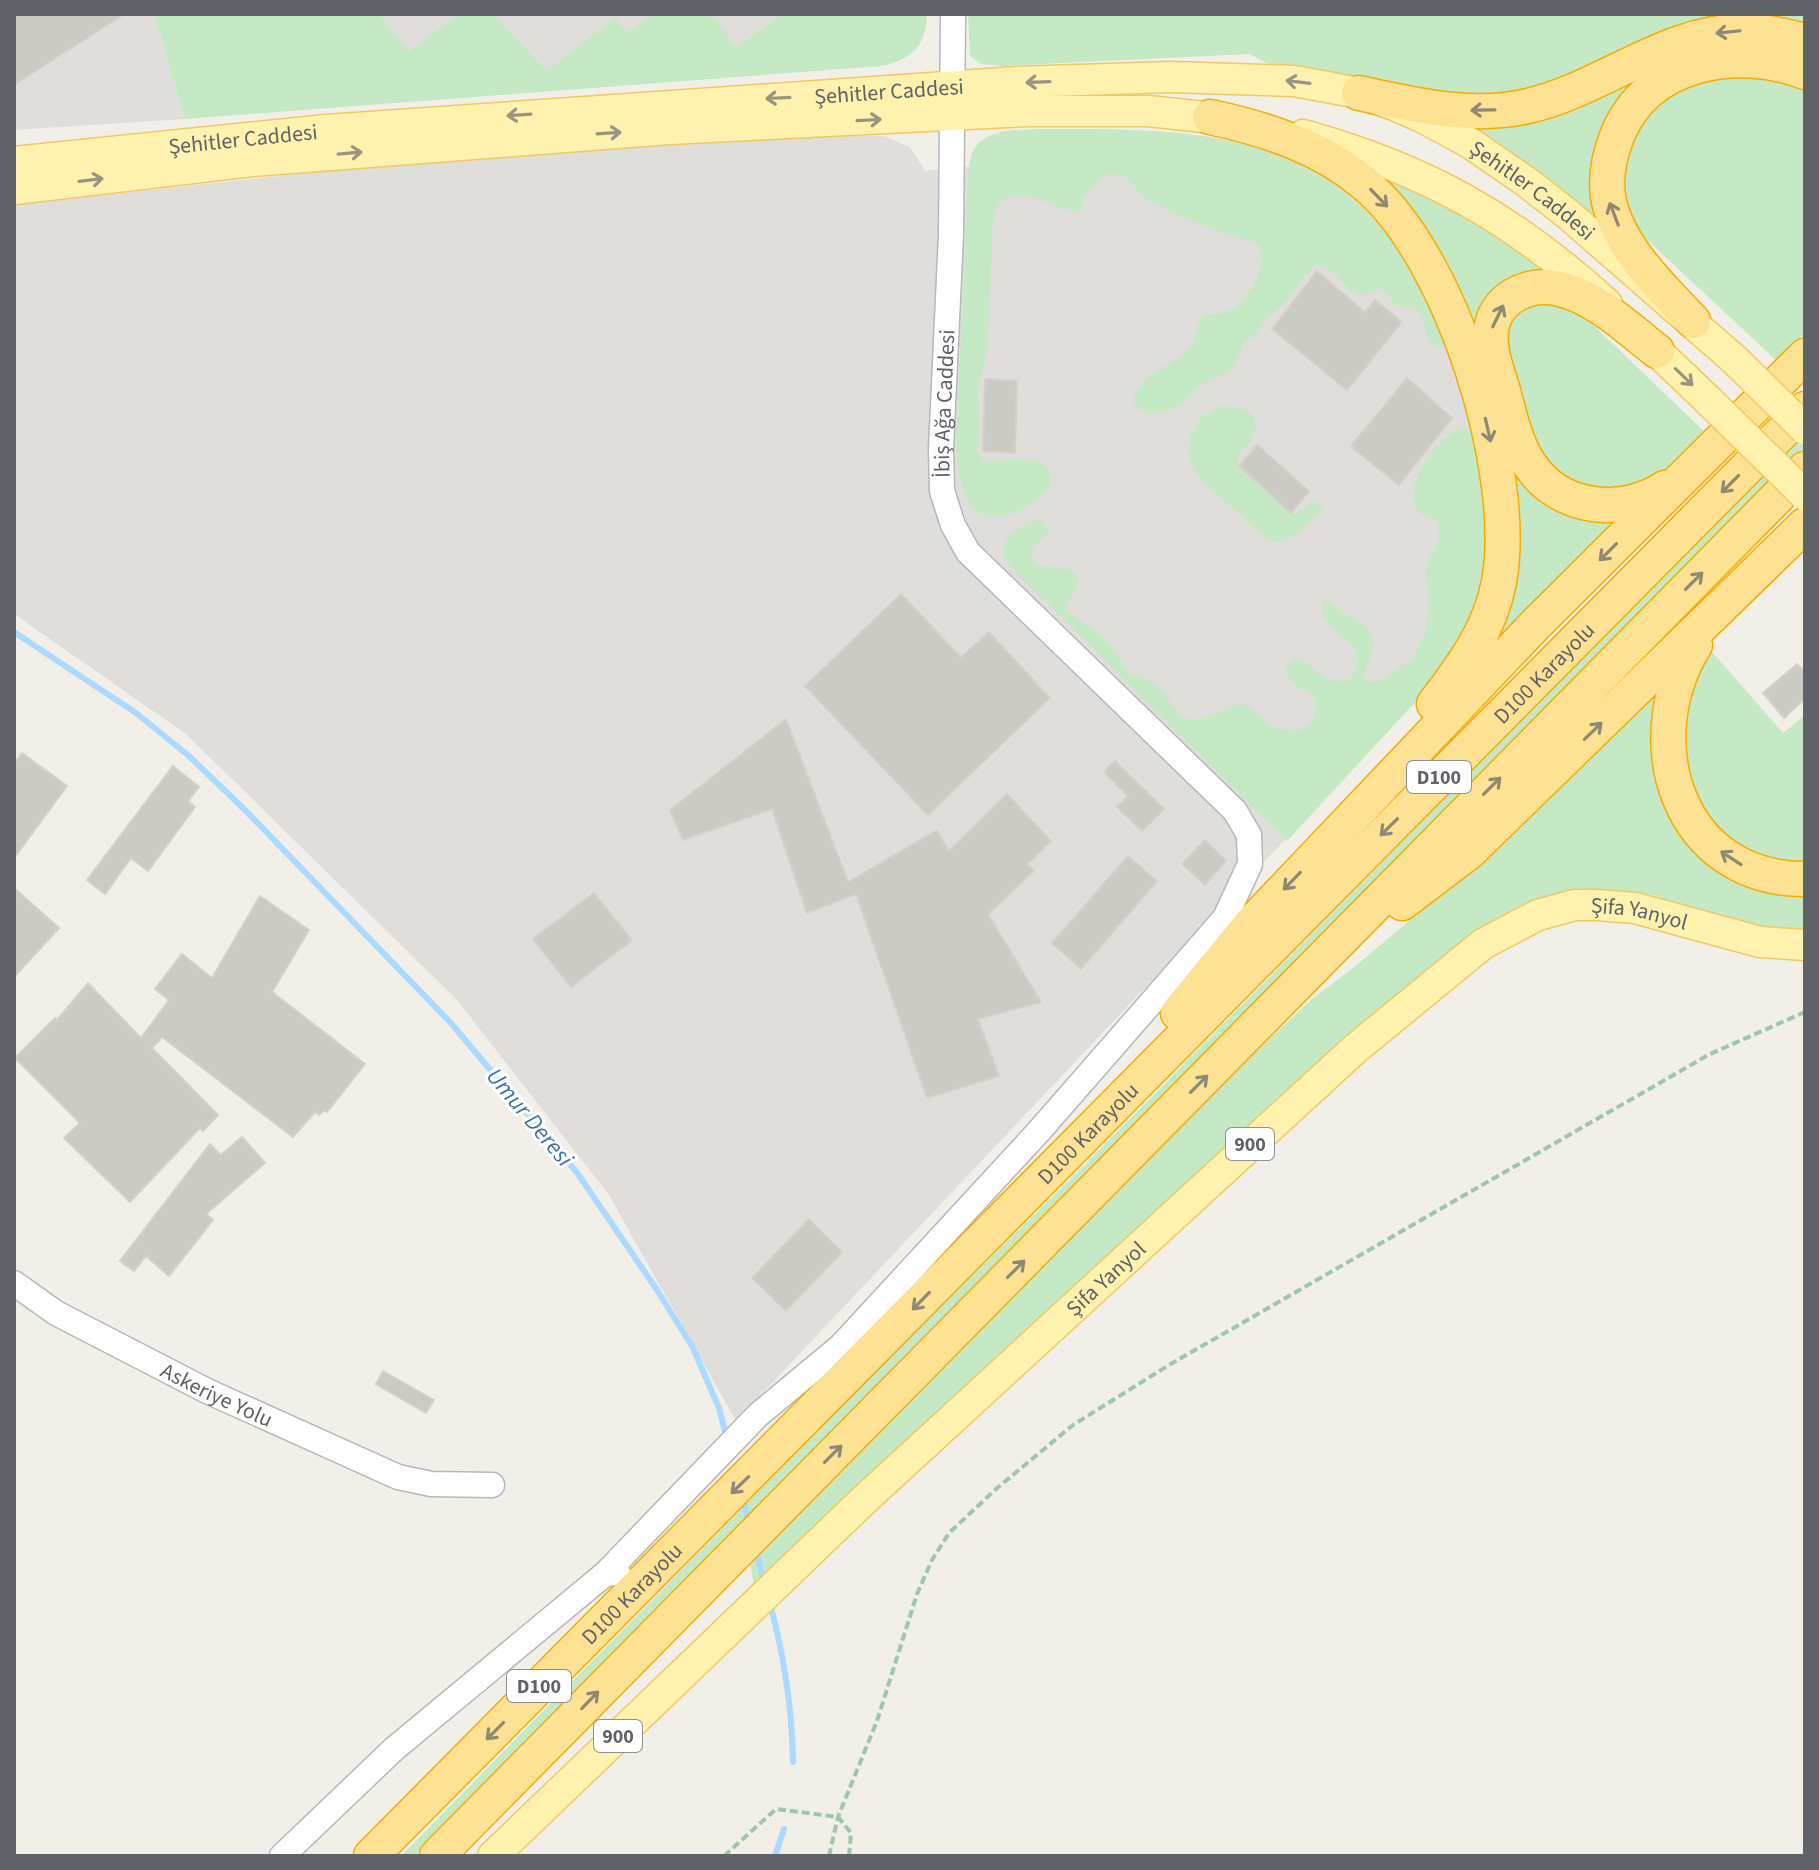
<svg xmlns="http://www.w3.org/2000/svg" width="1819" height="1870" font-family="'Source Sans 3',sans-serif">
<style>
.industrial{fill:#e0deda}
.green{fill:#c5e8c5}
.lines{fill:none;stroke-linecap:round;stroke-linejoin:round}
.stream{stroke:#aadaff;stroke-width:6}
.building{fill:#cccac5;stroke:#d6d1c6;stroke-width:2}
.minor-casing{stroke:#b5b8bc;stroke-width:27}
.major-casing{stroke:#f2c960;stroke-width:33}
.highway-casing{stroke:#f9ab00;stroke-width:37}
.path{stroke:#9cc7a9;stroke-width:4;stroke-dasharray:8 4;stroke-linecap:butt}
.minor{stroke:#fff;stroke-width:24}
.major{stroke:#fff2af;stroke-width:30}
.highway{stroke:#fde293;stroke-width:34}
.major-bridge-casing{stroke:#f2c960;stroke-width:33;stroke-linecap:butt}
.major-bridge{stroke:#fff2af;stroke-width:30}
.oneway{stroke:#8e8975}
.oneway2{stroke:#979581}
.labels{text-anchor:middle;stroke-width:6;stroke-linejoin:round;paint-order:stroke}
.shield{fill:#fff;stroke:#8f9295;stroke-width:2}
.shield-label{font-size:20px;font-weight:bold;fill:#5f6368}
.street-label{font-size:22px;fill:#5f6368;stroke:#fff}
.water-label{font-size:24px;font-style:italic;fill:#4174aa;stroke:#fff}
</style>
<rect width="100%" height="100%" fill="#f1efe8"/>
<!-- industrial -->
<g class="industrial">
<path d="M14,14H154L185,119L14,130Z"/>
<path d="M379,14H458L409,53Z"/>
<path d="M494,14H782L719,59L561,86Z"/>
<path d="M1041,129L1130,130L1218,139L1324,176L1343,190L1360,204L1388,236L1452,356L1484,477L1431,685L736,1421L609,1195L457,1000L186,734L14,614V205L380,165L792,136H884L910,147L925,171L969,166L972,152L979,142L991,135L1006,131Z"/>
</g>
<!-- green -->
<g class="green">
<path d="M154,14H379L409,52L458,14H494L547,71L615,18L626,33L653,14H716L714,16L736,47L782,14H927C926,47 912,59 882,66L185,119Z"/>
<path d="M968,14H1805V29L1601,70L1492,100L1274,66L1249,54L1003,66L981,64L970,56Z"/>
<path d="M1656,65L1632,96L1613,238L1538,174L1470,124Z"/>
<path d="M1722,71L1805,83V333L1778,362L1630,224L1623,212L1620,161L1657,99Z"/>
<path d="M1041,129C1185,129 1314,126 1404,257C1422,284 1434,315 1448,345L1442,348L1429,343L1421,315L1415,308L1397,306L1385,291L1377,289L1361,296C1343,288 1335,268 1317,264C1304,273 1299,286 1289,298C1275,314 1267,314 1256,336L1246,340L1233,368L1200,386L1182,404L1160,413L1149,414L1139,409L1133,401C1140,373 1167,369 1187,351C1196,343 1197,327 1202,316C1210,312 1218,316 1226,312C1249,303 1269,267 1258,243L1220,232L1169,211L1145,198L1126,177L1110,173C1099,178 1091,189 1083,197L1082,207L1078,212C1052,209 1004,173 993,218L988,346L978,390L979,433L976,450L984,461C1009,460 1055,449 1051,487C1034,507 988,533 969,502C959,486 957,463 956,446L969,166C976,127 1009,131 1041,129Z"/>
<path d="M1361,167L1475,220L1559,276L1500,292L1509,449L1622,514L1464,686L1487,646L1502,451Z"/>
<path d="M1547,301L1575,311L1590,322L1709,436L1679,463L1631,491L1580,490L1541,461L1503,354L1510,313Z"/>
<path d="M1221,406C1227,407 1236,406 1241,408C1267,418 1253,443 1238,454L1239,466L1291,513L1298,514L1312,502L1319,503L1322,507C1318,518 1288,544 1276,542C1261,539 1249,522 1238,512C1215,491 1179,472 1191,435C1196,421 1208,411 1221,406Z"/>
<path d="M1464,428L1474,430L1484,477L1490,564L1473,619L1431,685L1287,841L1012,568C990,540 1014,531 1038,519L1046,522L1049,533L1033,547L1031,557L1038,565L1069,569L1077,574C1080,591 1068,595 1066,610L1105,638L1129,673L1155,684L1163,691L1179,715L1191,720L1202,719L1240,704C1259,708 1260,721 1275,727C1288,733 1307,733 1313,719C1329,684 1282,694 1286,666L1297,658C1317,666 1326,687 1349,680C1380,636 1314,638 1323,601H1330C1345,620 1375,621 1374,646C1373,657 1365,666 1364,678L1370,682H1377L1413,659L1426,631L1429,601L1425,567L1439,541L1438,519C1384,516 1431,435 1464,428Z"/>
<path d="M1805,432V453L420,1856H401L916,1331L1080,1170Z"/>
<path d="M1706,645L1783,733L1805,715V870L1755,861L1695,809L1677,719Z"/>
<path d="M1670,667L1665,802L1805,891V933L1797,934L1735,922L1653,895L1603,889L1561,892L1534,900L1484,925L1332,1051L949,1400L754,1587L749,1555L1246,1061L1311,1000L1357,965L1470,869Z"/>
</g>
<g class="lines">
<!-- stream -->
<g class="stream">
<path d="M14,632L136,713L189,756L246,811L450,1022L578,1174L657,1290L693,1348L719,1408L727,1439"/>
<path d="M742,1496L749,1524"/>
<path d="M756,1550L764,1582"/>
<path d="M770,1604C784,1655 792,1710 793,1762"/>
<path d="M775,1856L784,1829"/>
</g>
</g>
<!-- building -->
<g class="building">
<path d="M14,14H124L14,85Z"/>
<path d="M1317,271L1365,312L1375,300L1402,322L1347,390L1272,329Z"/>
<path d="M1407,378L1452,418L1399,485L1351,446Z"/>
<path d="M985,379L1017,381L1015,453L983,451Z"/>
<path d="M1257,445L1309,491L1291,513L1239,466Z"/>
<path d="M901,594L961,657L989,632L1050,698L928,815L805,686Z"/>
<path d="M1797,664L1805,672V698L1784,718L1763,693Z"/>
<path d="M786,719L848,882L937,830L949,851L1007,794L1051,841L1028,864L1034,871L988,914L1041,1002L978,1019L999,1076L927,1098L856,894L807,913L772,809L683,840L670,810Z"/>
<path d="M22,753L67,786L14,858V764Z"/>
<path d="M1115,761L1164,809L1142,831L1117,807L1128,796L1104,772Z"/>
<path d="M173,766L199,787L188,801L195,807L148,871L131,858L105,894L87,880Z"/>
<path d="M1205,840L1226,861L1205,885L1182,864Z"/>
<path d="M1128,856L1157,881L1081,969L1052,943Z"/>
<path d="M14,888L59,928L14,977Z"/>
<path d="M594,893L632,940L571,987L533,939Z"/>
<path d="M260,896L309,930L272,992L365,1064L327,1112L325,1110L319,1115L315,1112L293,1137L162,1037L152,1048L218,1115L203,1131L200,1128L130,1202L64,1138L80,1123L15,1058L55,1018L57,1020L88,983L141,1038L169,1000L155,989L182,954L212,978Z"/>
<path d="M242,1137L265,1163L206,1214L213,1220L169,1276L146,1256L134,1271L120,1261L210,1144L221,1155Z"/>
<path d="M809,1219L842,1252L786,1311L752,1278Z"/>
<path d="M383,1371L434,1400L426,1413L376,1384Z"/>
</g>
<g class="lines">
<!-- minor casing -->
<g class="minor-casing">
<g id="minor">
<path id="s1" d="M14,1283L56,1313L207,1391L398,1477L431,1484L492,1485"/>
<path id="s2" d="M605,1574L758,1415L841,1346L1040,1130L1225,918L1250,864L1249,835L1235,811L968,552L953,525L942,491L941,449L951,234L953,14"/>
<path d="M282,1856L394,1749L605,1574L618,1573"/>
</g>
</g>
<!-- major casing -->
<g class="major-casing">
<g id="major">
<path d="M1303,135C1425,169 1513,218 1607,304"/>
<path id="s3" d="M14,162L326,130L1017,82L1171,77L1294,81L1359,93L1392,104L1422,117L1470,143L1528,183L1570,216L1736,361"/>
<path d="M14,189L252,161L669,129L1027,111H1148L1232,120"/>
<path d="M1639,334L1711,403"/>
<path id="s4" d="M493,1856L864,1500L1355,1049L1483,944L1538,915L1575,905H1597L1635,908L1760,942L1805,945"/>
</g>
</g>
<!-- highway casing -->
<g class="highway-casing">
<g id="highway">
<path d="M1359,93C1414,105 1471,119 1528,106C1603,89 1665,31 1745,31C1765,31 1785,36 1805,41"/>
<path d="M1210,117C1267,129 1321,147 1365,184C1452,256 1519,472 1499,582C1490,630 1463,666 1434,704"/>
<path d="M1693,321C1661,287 1620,249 1609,202C1604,179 1609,157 1617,136C1647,61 1737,46 1805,72"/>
<path d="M1657,351C1627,328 1597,298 1560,289C1532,282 1499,295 1492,325C1487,347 1497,370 1503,391C1510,416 1515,443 1530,465C1560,510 1622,516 1665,488"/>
<path d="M1695,645C1635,741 1678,880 1805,879"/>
<path d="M1402,903L1469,852L1805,525"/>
<path d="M1178,1013L1251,924L1535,625L1805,356"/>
<path id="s5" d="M371,1856L1805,409"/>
<path d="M437,1856L1805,469"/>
</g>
</g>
<!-- path -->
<g class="path">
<path d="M724,1856L776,1809L838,1817L851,1833L849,1856"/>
<path d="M829,1856L838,1817L877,1721L917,1594L932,1560L949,1533L996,1489L1073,1425L1169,1365L1710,1054L1805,1012"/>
</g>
<!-- minor -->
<use href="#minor" class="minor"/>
<!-- major -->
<use href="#major" class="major"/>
<!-- highway -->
<use href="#highway" class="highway"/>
<!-- major-bridge casing -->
<g class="major-bridge-casing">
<g id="major-bridge">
<path d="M1736,361L1805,429"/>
<path d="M1711,403L1805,495"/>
</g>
</g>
<!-- major-bridge -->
<use href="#major-bridge" class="major-bridge"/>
</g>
<!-- one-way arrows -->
<defs><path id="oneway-shaft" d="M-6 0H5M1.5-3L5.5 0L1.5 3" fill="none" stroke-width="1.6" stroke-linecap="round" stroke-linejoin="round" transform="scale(2)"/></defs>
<g class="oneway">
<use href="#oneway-shaft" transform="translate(1728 32) rotate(174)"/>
<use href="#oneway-shaft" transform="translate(1483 110) rotate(179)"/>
<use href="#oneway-shaft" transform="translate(1379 198) rotate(46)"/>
<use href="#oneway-shaft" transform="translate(1614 214) rotate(-111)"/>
<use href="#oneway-shaft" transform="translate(1498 316) rotate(-64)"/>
<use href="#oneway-shaft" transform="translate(1488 430) rotate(77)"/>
<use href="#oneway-shaft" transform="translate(1730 484) rotate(135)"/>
<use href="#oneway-shaft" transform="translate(1608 552) rotate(135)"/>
<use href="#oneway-shaft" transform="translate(1694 581) rotate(-45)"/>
<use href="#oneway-shaft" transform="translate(1593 731) rotate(-44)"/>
<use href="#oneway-shaft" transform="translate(1492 786) rotate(-45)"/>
<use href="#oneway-shaft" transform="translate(1389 827) rotate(135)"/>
<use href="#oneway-shaft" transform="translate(1731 858) rotate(-147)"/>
<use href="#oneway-shaft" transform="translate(1292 881) rotate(134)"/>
<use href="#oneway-shaft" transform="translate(1199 1084) rotate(-45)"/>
<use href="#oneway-shaft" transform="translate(1016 1269) rotate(-45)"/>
<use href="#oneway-shaft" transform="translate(921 1301) rotate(134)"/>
<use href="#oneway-shaft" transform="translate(833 1454) rotate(-45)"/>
<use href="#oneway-shaft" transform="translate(740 1485) rotate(136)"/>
<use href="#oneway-shaft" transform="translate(590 1700) rotate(-46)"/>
<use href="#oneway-shaft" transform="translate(495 1731) rotate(135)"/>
</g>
<g class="oneway2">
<use href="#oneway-shaft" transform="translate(1038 82) rotate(178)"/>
<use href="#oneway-shaft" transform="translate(1298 82) rotate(-173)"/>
<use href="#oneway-shaft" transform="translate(778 98) rotate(177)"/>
<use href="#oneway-shaft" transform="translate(519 115) rotate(176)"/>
<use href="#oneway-shaft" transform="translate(869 120) rotate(-3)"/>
<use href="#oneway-shaft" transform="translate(609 133) rotate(-4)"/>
<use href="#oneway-shaft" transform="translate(350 153) rotate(-5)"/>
<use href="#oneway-shaft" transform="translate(91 180) rotate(-7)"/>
<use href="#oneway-shaft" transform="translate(1684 377) rotate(44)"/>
</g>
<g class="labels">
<!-- shield labels -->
<g class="shield">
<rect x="1407" y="761" width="64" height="32" rx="6"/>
<rect x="1226" y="1128" width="48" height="32" rx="6"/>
<rect x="507" y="1670" width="64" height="32" rx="6"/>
<rect x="594" y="1720" width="48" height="32" rx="6"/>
</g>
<g class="shield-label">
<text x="1439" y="784">D100</text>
<text x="1250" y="1151">900</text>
<text x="539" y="1693">D100</text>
<text x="618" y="1743">900</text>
</g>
<!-- street labels -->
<g class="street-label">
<text dy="8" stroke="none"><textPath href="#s3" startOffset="878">Şehitler Caddesi</textPath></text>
<text dy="8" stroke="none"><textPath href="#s3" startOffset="230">Şehitler Caddesi</textPath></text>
<text dy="8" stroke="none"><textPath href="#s3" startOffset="1550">Şehitler Caddesi</textPath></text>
<text dy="8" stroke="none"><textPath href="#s2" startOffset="1546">İbiş Ağa Caddesi</textPath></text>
<text dy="8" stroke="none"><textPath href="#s5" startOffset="1666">D100 Karayolu</textPath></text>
<text dy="8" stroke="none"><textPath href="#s4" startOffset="1512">Şifa Yanyol</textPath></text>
<text dy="8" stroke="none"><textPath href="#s5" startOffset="1018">D100 Karayolu</textPath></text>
<text dy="8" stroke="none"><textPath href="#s4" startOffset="842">Şifa Yanyol</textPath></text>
<text dy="8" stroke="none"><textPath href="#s1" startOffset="232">Askeriye Yolu</textPath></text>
<text dy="8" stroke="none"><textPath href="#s5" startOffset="370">D100 Karayolu</textPath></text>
</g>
<!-- water labels -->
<g class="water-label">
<text transform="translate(530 1117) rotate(50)" y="8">Umur Deresi</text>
</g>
</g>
<!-- border -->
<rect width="1819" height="1870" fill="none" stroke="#5f6368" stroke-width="32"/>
</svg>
